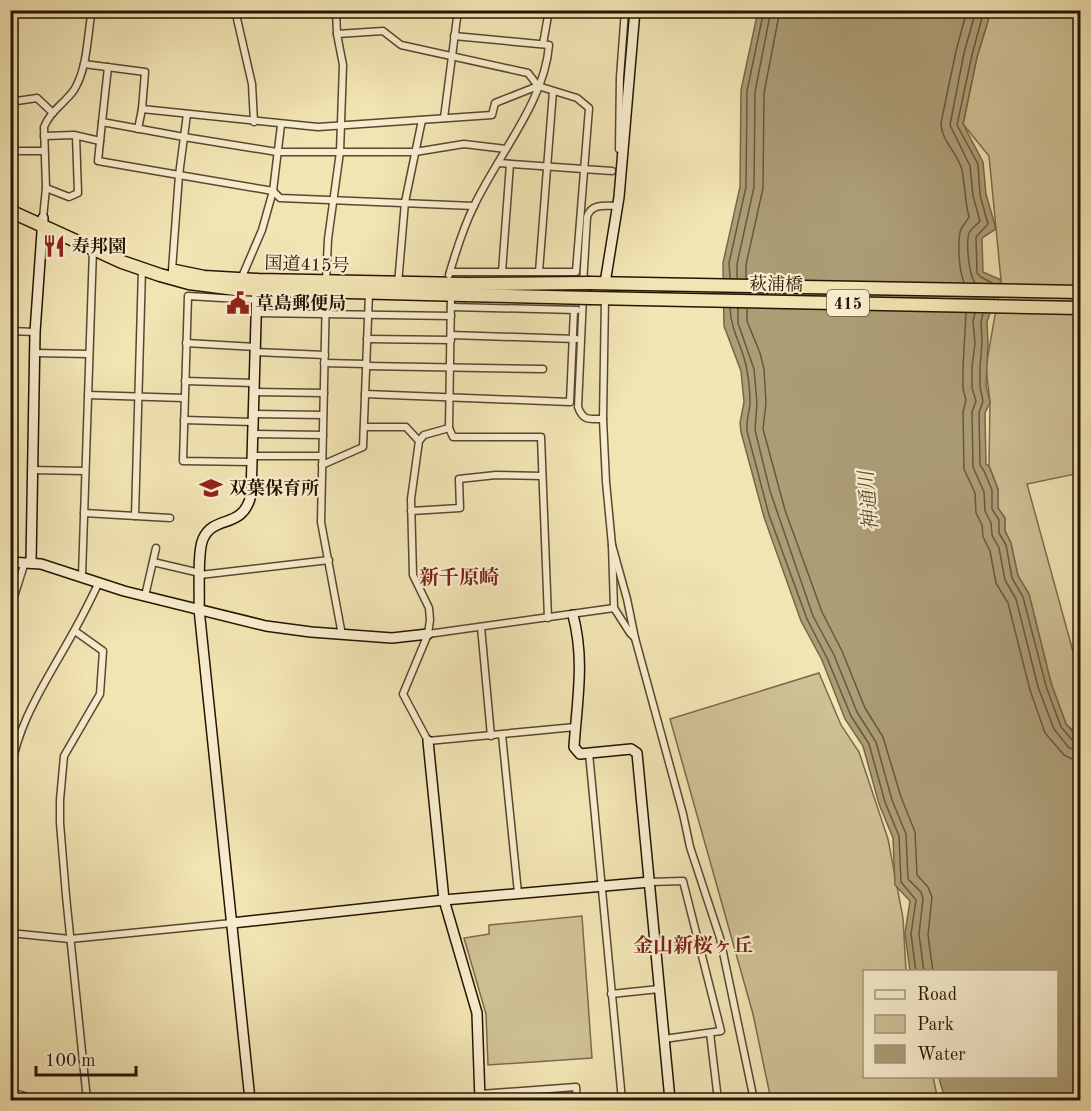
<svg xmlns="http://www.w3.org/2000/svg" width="1091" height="1111" font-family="'Old Standard TT','Noto Serif JP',serif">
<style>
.green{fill:#cfc195;stroke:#7a6a4b;stroke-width:1.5}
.water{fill:#ac9d76;stroke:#766647;stroke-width:1.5}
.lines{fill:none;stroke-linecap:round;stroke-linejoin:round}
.shore{stroke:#68583c;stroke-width:1.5}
.street-casing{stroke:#58482e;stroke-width:9}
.secondary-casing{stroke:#251401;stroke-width:12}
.highway-casing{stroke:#251401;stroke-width:15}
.street{stroke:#f7edce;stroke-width:6}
.secondary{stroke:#f7edce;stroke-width:9}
.highway{stroke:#f2e4b3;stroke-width:12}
.highway-bridge-casing{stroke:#251401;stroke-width:15;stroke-linecap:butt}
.highway-bridge{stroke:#f2e4b3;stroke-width:12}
.labels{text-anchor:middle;stroke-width:4.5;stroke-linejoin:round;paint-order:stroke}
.shield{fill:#f7edce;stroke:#64553e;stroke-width:1.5}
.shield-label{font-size:16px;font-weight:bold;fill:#251401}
.poi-label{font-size:18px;font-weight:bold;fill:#251401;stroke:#f7edce;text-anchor:start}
.street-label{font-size:18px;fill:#251401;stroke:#f7edce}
.water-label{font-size:20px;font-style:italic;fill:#5b4b30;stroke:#f7edce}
.neighbourhood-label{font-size:20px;font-weight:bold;fill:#7a1f14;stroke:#f7edce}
</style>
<rect width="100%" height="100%" fill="#f2e4b3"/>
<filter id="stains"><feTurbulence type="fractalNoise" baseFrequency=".00333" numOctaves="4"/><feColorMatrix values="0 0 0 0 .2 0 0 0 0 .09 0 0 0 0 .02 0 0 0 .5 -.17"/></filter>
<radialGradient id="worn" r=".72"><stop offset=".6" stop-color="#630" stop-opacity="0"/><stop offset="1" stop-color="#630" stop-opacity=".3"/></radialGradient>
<!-- green -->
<g class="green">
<path d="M991,11H1080V473L1027,484L1080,677V737L1066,724L1051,683L1029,594L1018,576L1011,543L1005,531V518L998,508V489L989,466L990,402L986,367L1001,280L989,156L963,124L977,57Z"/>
<path d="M819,673L841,725L859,752L888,839L903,918L906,971L864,972V1076L933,1077L938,1100H771L753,1014L670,719Z"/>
<path d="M582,916L592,1058L488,1065L486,1014L464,938L489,934V925Z"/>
</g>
<!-- water -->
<path class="water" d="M758,11H991L977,57L963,124L983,162L986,194L996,229L982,238L983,272L1001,280L987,322L988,343L986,386L990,402L985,413L986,464L989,466L998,489V508L1005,518V531L1011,543L1018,576L1029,594L1051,683L1066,724L1080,740V1100H945C944,1092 940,1085 939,1077L1056,1076V972L910,971L905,933L910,901L895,885L893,838L879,804L863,746L845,719L822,660L801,621L764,517L741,432L740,423L744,402L741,371L724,326L723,263L740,187L741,90Z"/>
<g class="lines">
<!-- shore -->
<g class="shore">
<path d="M984,10L972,55L957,125L978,164L980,195L988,224L976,237L977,273L981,277L992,283"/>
<path d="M730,278L729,263L746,187L747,91L764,10"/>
<path d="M737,278V264L754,187L755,92L771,10"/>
<path d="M746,278V265L763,188L764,93L780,10"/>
<path d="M964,282C959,272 957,240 961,229C963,225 967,221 969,217C965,201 965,186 962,170C958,153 941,141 941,123L956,51L967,10"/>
<path d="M975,283C969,275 965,240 970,231C973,227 977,225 980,221L973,196L970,166L950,125L964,53L976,10"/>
<path d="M730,308C731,333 744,348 747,371C749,381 750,394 750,404C749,413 746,422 747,431L769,515L807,619L827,658L851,716L869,744L885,802L899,836L901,882L916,900L911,934L916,972"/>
<path d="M738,308V323L754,369L757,403L755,430L770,491L813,616L834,655L857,712L876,742L892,800L906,834L908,879L921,892L923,899L919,934L924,972"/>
<path d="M747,309V321L760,353L764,369L766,403L763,429L785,510L822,612L842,651L865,708L883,737L901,797L915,832L917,875L928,887L932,897L928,935L933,972"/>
<path d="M966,313L963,367V389L966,400L963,412L964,469L975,493L976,513L982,525L983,537L990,551L996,583L1008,603L1030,690L1045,733L1064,755L1072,759L1080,760"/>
<path d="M975,313L973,321L975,343L972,367V388L976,401L972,412L973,467L984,492L985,511L991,523L992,535L999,548L1005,580L1016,599L1038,687L1054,729L1069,748L1080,751"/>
<path d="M983,314L981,321L982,343L980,367V387L983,401L979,413L980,465L984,471L992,490V509L999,520V533L1006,545L1012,578L1023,597L1046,686L1061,727L1074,742L1080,744"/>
</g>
<!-- street casing -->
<g class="street-casing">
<g id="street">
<path d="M235,10L252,84L254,122"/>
<path d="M337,34L383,31L401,45L528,73L538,86L577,98L589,108L576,272H450"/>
<path d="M543,44L549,10"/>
<path d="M84,64L145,72L142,109L138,129"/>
<path d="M10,102L37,98L53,113"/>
<path d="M142,109L318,127L492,115L495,103L538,86"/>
<path d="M444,118L458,10"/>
<path d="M102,122L108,67"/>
<path d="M44,136L74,135L100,141"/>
<path d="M619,149L620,77L625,10"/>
<path d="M10,151H44"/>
<path d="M498,163L612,171"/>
<path d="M46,188L69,197L78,193L76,136"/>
<path d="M474,206L280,198L273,191L179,175L184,137L277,152H415L464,144L506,149"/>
<path d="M43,218L46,188L44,127C50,111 65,103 74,90C88,67 87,36 92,10"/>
<path d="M172,270L179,175L98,161L102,122L184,137L187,114"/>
<path d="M502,272L510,164"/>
<path d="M539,272L553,91"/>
<path d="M449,275C456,251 463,228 474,206C498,155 545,101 549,45L454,36"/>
<path d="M241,279L262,230L273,191L281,125"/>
<path d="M326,282L328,239L340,152L343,65L337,34L336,10"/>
<path d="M398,284L405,202L422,120"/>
<path d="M583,285L587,217C591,203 605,206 617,206"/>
<path d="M326,292L321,522L342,635"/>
<path d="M451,295L449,428L424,435L419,441L411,499L413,575L429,608L430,620L428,634L403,694L428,741L575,727"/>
<path d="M583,296L578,407C583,421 589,419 603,419"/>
<path d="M605,298L603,419L606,482L612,545L614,608L630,633L635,638"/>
<path d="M451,307L577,310"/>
<path d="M256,313L451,316"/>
<path d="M10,331L35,332"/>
<path d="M451,335L576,339"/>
<path d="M367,339L451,340"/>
<path d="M186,343L256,347"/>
<path d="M255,352L325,355"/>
<path d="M35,353L89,354"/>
<path d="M324,363L366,364"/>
<path d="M366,366L543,369"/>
<path d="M185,381L254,383"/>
<path d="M254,392L324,393"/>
<path d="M365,394L570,402L574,310"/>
<path d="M88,395L184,398"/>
<path d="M254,414L323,415"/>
<path d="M184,420L253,422"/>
<path d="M364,427H406L419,441"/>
<path d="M449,428L453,437H541L548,618"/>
<path d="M253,434L323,435"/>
<path d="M252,456H322"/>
<path d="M252,462L183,461L188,296L257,300"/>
<path d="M322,465L363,447L369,293"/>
<path d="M32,470L85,471"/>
<path d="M411,511L460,508L459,479L496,475L542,476"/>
<path d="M84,513L170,518"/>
<path d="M135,516L142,269"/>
<path d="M612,545L627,599L635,638L683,814L690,847L720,938L754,1100"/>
<path d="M153,562L200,573"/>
<path d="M200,575L329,560"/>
<path d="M82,576L93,249"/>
<path d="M145,596L156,548"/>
<path d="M481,627L491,736"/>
<path d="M75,631L103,651L100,694L64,756L60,800V823L66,896L87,1100"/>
<path d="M428,634L614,608"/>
<path d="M10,640L12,603L25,562"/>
<path d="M502,735L518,893"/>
<path d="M589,753L622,1100"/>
<path d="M10,778C15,724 49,677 74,631C83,615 91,599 99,582"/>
<path d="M650,882L683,881L721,1031L664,1039"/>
<path d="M10,933L70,939L232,923"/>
<path d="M611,994L659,989"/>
<path d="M710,1033L718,1100"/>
<path d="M10,1092L39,1100"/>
<path d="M480,1094L576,1087L577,1100"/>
</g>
</g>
<!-- secondary casing -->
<g class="secondary-casing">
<g id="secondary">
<path d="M605,283L619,197L635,10"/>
<path d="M10,562L41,564L124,591L266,626L311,632L392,638L428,634"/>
<path d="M31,563L35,332L43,218"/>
<path d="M573,615C585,661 577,700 574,747L580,754L631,749L637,753L670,1100"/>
<path d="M428,741L444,900L477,1013L480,1100"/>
<path d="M232,923L444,900L650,882"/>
<path d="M250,1100L199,609C200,593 197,552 203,539C214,514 243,530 251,495L257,286"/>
</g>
</g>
<!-- highway casing -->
<g class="highway-casing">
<g id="highway">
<path d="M10,211L122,262L160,275L189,283L235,289L464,295"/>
<path d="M175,271L204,277L258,280L464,284"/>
<path d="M590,283L1080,292"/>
<path d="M591,298L1080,308"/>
</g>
</g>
<!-- street -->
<use href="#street" class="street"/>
<!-- secondary -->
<use href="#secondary" class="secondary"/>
<!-- highway -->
<use href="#highway" class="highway"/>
<!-- highway-bridge casing -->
<g class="highway-bridge-casing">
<g id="highway-bridge">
<path d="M464,284L590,283"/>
<path d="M464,295L591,298"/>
</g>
</g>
<!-- highway-bridge -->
<use href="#highway-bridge" class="highway-bridge"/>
</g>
<!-- icons -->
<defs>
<g id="restaurant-bare" transform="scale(1.8)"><path d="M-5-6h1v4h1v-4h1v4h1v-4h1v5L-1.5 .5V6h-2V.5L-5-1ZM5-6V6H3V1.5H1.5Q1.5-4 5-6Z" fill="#8f2418" stroke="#f7edce" stroke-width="2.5" paint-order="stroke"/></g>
<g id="civic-bare" transform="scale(1.8)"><path d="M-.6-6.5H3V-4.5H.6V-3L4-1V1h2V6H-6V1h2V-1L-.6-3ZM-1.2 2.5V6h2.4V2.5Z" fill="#8f2418" stroke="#f7edce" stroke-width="2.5" paint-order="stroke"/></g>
<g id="school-bare" transform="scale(1.8)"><path d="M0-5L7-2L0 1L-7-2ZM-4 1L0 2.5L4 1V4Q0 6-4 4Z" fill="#8f2418" stroke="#f7edce" stroke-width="2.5" paint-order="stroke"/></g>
</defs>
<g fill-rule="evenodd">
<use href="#restaurant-bare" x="54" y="246"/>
<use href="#civic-bare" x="238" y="303"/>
<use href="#school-bare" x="211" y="488"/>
</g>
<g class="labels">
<!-- shield labels -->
<rect class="shield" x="827" y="290" width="42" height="26" rx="4.5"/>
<g class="shield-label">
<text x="848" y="309">415</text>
</g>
<!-- poi labels -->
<g class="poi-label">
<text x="72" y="252">寿邦園</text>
<text x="256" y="309">草島郵便局</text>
<text x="229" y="494">双葉保育所</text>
</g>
<!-- street labels -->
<g class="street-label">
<text transform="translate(307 264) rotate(2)" y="6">国道415号</text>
<text transform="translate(776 284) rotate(1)" y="6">萩浦橋</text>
</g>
<!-- water labels -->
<g class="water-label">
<text transform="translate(868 501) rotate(-95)" y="7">神通川</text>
</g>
<!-- neighbourhood labels -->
<g class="neighbourhood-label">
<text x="459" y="584">新千原崎</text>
<text x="693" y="952">金山新桜ヶ丘</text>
</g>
</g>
<!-- margin -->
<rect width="1091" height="1111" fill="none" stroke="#f2e4b3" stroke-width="36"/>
<rect x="12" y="12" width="1067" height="1087" fill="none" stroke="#251401" stroke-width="3"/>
<rect x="18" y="18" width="1055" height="1075" fill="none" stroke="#251401" stroke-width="1.5"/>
<!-- legend -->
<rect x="863" y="970" width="195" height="108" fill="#f7edce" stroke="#a3967c" stroke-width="1.5"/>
<rect x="875" y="990" width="30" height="9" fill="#f7edce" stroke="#a3967c" stroke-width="1.5"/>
<text x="917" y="1000" font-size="18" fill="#251401">Road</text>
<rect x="875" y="1015" width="30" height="18" fill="#cfc195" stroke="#a3967c" stroke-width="1.5"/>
<text x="917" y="1030" font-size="18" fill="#251401">Park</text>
<rect x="875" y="1045" width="30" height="18" fill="#ac9d76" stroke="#a3967c" stroke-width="1.5"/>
<text x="917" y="1060" font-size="18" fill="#251401">Water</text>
<!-- scale -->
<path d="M36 1066v9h100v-9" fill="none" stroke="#251401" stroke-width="3"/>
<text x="45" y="1066" font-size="18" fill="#251401" stroke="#f7edce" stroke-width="4.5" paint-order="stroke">100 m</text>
<rect width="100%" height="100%" filter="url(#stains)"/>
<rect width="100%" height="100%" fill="url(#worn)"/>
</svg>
